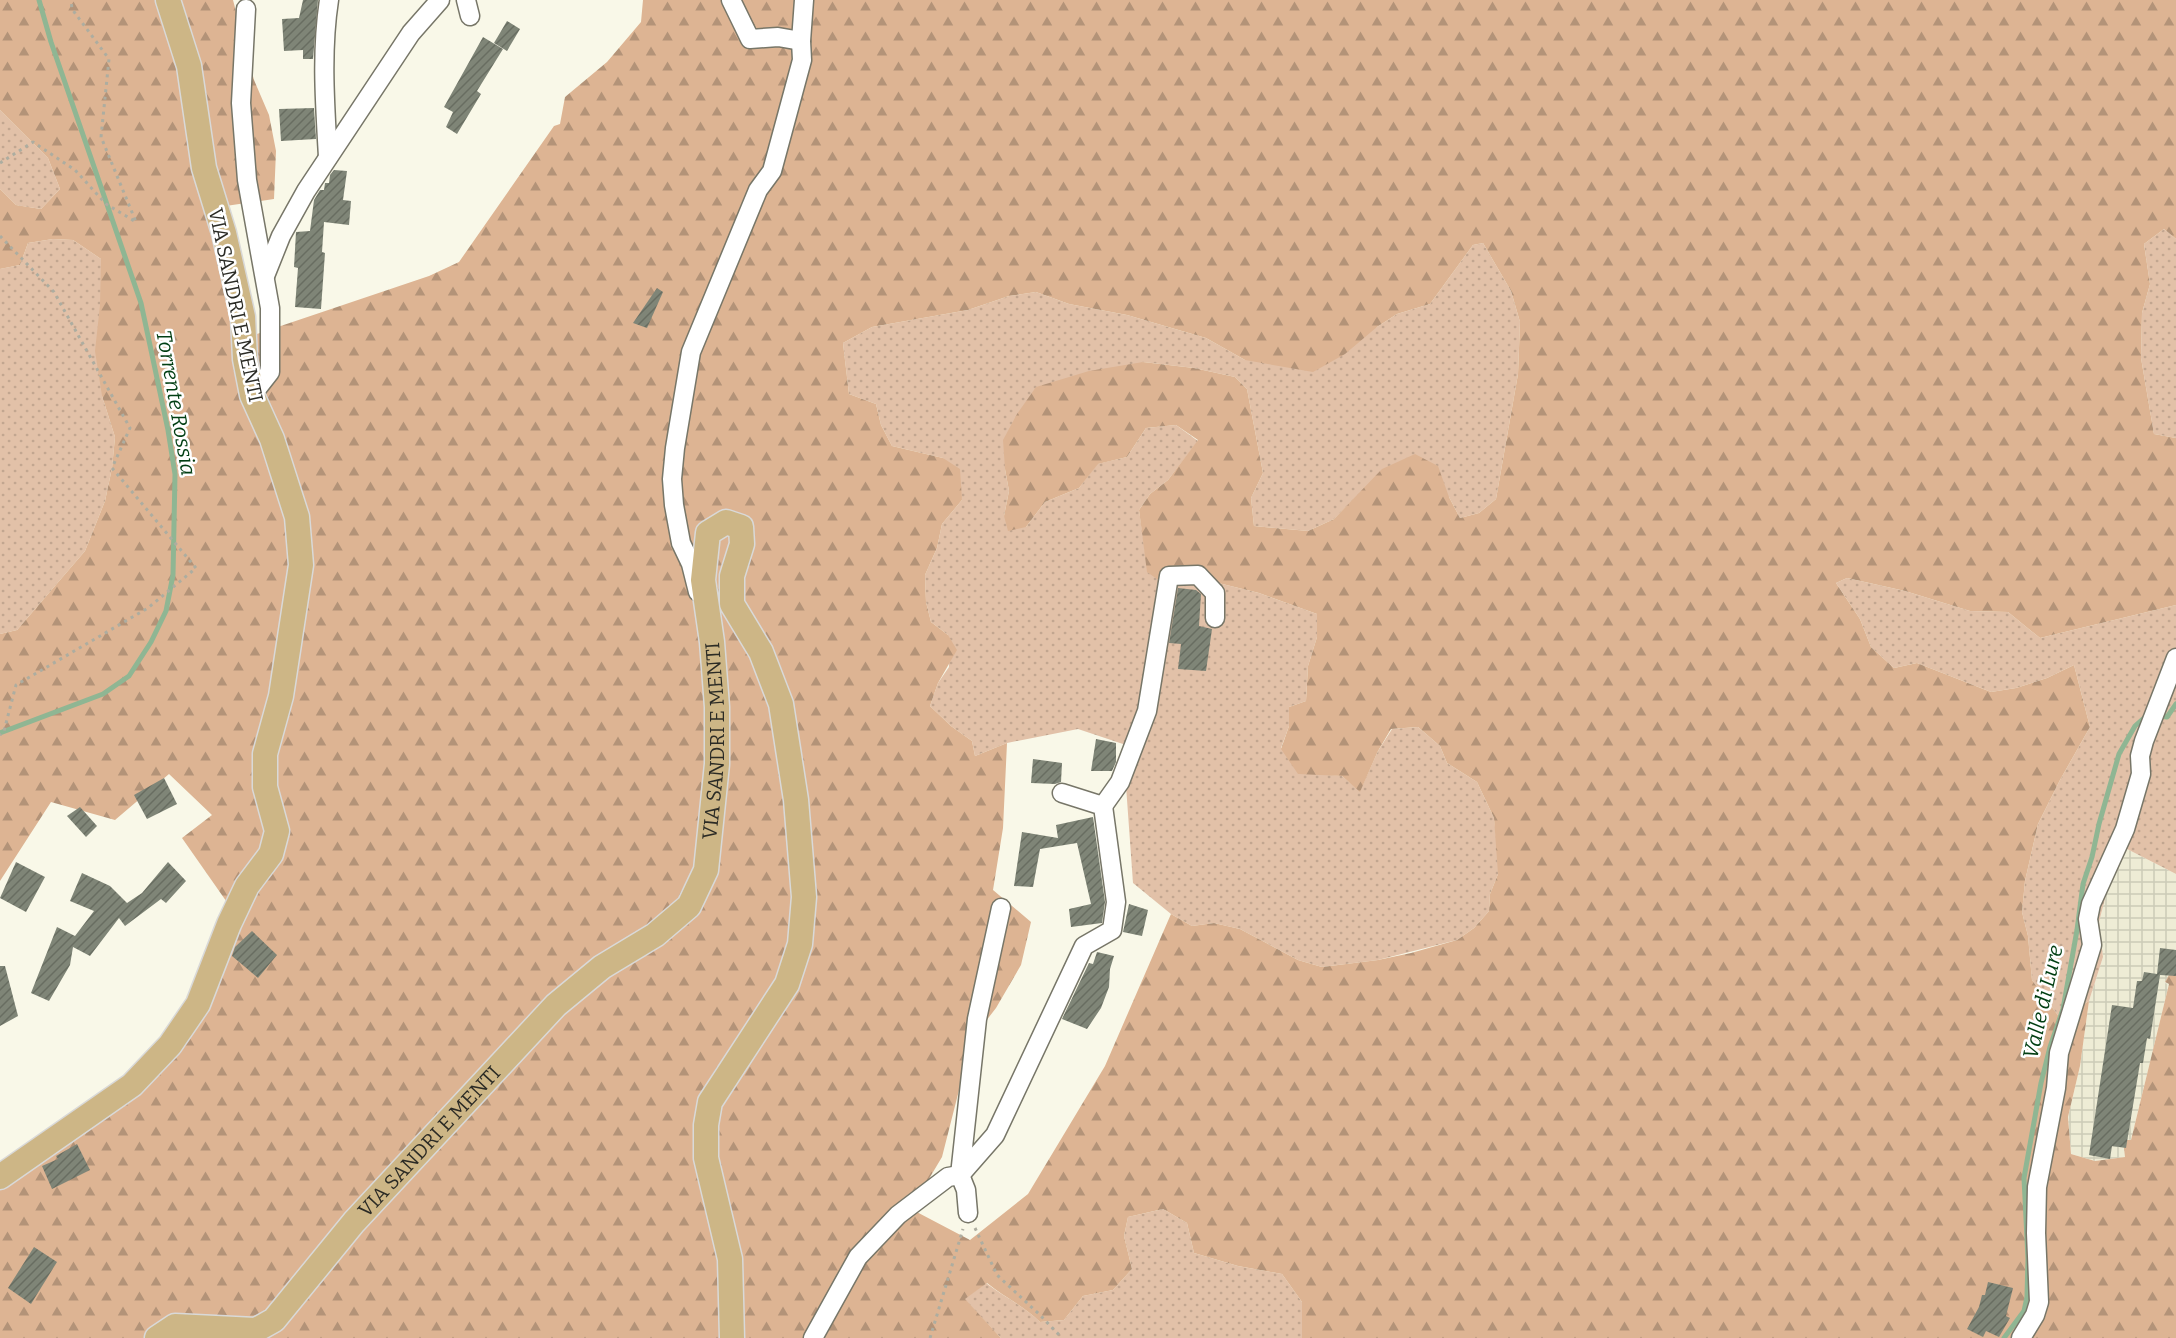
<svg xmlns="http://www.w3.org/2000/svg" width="2176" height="1338" font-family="Bitter,serif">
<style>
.industrial{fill:url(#industrial-grid)}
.grass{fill:url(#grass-dots)}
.forest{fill:url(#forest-firs);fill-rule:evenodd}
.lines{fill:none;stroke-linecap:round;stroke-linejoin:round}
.stream{stroke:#8fb693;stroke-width:5}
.building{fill:url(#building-hatch)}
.minor-casing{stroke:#777668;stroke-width:21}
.major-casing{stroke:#d9d9d8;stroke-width:27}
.path{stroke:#adada0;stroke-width:3;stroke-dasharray:3 4.5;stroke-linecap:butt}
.minor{stroke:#fff;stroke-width:18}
.major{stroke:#cdb686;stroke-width:24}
.labels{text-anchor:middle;stroke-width:5;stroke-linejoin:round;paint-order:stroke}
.street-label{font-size:20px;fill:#2b2b25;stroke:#fff}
.water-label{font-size:21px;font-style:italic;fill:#003e12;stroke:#fff}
</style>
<defs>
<pattern id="industrial-grid" width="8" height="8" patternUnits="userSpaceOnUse" patternTransform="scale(1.5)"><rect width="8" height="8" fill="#eeecd5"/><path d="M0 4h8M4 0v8" fill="none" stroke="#cccbb7"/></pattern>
<pattern id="grass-dots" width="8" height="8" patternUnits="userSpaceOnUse" patternTransform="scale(1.5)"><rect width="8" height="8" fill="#e2c1a8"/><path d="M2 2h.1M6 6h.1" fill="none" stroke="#c2a690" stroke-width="1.8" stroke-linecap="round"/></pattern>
<pattern id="forest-firs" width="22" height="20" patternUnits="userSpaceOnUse" patternTransform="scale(1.5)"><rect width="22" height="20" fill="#ddb493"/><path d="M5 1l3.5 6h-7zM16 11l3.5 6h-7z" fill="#b39378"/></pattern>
<pattern id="building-hatch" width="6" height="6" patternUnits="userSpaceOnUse" patternTransform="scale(1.5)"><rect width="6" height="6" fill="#7f8577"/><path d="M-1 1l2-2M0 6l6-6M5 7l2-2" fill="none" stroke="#686d61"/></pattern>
</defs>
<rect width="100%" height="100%" fill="#f9f8e8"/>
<!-- industrial -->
<path class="industrial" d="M2127,849L2176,874V962L2165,983L2169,984L2131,1140L2124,1139L2125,1157L2095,1161L2071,1154L2068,1117L2080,1066L2089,1001L2103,957L2099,922L2106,895Z"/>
<!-- grass -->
<g class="grass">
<path d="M0,110L48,158L60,189L41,209L16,205L0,189Z"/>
<path d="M2164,229L2176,239V438L2154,434L2141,358L2142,313L2150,284L2144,244Z"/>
<path d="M53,239L73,240L101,259L102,396L115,437L112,468L105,501L85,551L17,630L0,634V269L20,265L28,243Z"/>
<path d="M1483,243L1511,291L1520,322L1518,374L1496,499L1479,513L1460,518L1449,497L1354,499L1334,519L1308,531L1254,526L1251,498L1263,473L1247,389L1235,377L1194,368L1143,362L1005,469L1009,491L1004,516L1026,527L1045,502L1079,488L1097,464L1127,457L1146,428L1176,425L1198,441L1168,480L1150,494L1139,510L1148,572L1198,578L1259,593L1317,614V637L1308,666L1306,701L1289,707V726L1281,748L1321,774L1342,776L1360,791L1378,751L1392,729L1418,727L1440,746L1447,763L1477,782L1494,818L1499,864L1498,874L1490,894L1489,911L1474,928L1457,940L1378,960L1322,967L1298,960L1240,929L1214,923L1192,926L1171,914L1133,883L1123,744L1078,729L1007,743L975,756L972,741L951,726L930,706L938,683L949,667L948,635L931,622L926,602L925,575L937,548L942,524L962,500L943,458L892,446L881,425L876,404L849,394L843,343L872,327L968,310L1009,296L1036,292L1069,304L1127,315L1206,338L1245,360L1377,327L1397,314L1430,304L1473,245Z"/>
<path d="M1847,578L1905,591L1970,611L2008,612L2040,638L2176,605V874L2127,849L2106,895L2099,922L2103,957L2089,1001L2060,1018L2032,980L2028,936L2022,912L2025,881L2038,824L2060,780L2090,727L2074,665L2047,678L2016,688L1991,692L1917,663L1894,668L1871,647L1860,619L1836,583Z"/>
<path d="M1163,1209L1187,1223L1194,1253L1238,1266L1282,1274L1302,1302V1338H1001L964,1299L986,1283C1004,1297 1024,1306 1040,1322L1064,1320L1083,1296L1113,1290L1132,1269L1124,1236L1128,1217Z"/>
</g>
<!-- forest -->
<path class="forest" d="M0,0H233L254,80L269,115L276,151L274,199L219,207L251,336L429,276L459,262L554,126L560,124L565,97L607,62L641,22L643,0H2176V239L2164,229L2144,244L2150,284L2142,313L2141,358L2154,434L2176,438V605L2040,638L2008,612L1970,611L1905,591L1847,578L1836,583L1860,619L1871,647L1894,668L1917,663L1991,692L2016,688L2047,678L2074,665L2090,727L2060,780L2038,824L2025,881L2022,912L2028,936L2032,980L2060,1018L2089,1001L2080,1066L2068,1117L2071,1154L2095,1161L2125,1157L2123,1140H2131L2169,984L2165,982L2176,962V1338H1302V1302L1282,1274L1238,1266L1194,1253L1187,1223L1163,1209L1128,1217L1124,1236L1132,1269L1113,1290L1083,1296L1064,1320L1040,1322C1024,1306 1004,1297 987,1283L965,1299L1001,1338H0V1175L163,1049L231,908L182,838L212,815L169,774L115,820L51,802L0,881V634L17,630L85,551L105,501L112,468L115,437L102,396L95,351L100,305L101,259L73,240L53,239L28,243L20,265L0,269V189L16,205L41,209L60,189L48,158L0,110ZM1483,243L1511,291L1520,322L1518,374L1496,499L1479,513L1460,518L1449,497L1438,466L1415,454L1382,469L1334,519L1308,531L1254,526L1251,498L1263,473L1247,389L1235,377L1194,368L1143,362L1089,371L1036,387L1017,414L1003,440L1005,469L1009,491L1004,516L1008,531L1026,527L1045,502L1079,488L1098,464L1127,457L1146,428L1176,425L1198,440L1168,480L1150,494L1139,510L1147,572L1157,579L1198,578L1259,593L1317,614V637L1308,666L1306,701L1289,707V726L1281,749L1298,774L1342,776L1360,792L1378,751L1391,729L1418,727L1440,746L1447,763L1477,782L1494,818L1498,874L1490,894L1489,911L1474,928L1457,940L1411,953L1378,960L1322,967L1298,960L1240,929L1214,923L1192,926L1171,914L1105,1066L1028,1194L970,1240L911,1209L942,1157L972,1039L996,1008L1021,965L1031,922L993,890L1003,828L1007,743L975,756L972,741L951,726L930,706L938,683L957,650L948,635L931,622L926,602L925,575L937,548L942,524L962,500L960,469L943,458L892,446L881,425L876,404L849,394L843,343L872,327L968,310L1009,296L1036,292L1069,304L1127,315L1206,338L1245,360L1313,372L1345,354L1377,327L1397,314L1430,304L1473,245Z"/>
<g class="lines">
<!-- stream -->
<g class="stream">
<path d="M2159,716L2167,717L2176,704"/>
<path d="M0,733L103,694L129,676L151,642L166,611L173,575L175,474L168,430L141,303L51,42L39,0"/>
<path d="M2004,1338L2024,1311L2027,1297L2028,1259L2024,1178L2041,1083L2050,1047L2063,1009L2077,930L2083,884L2092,857L2099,824L2119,754L2135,726L2144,718L2149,717"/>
</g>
</g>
<!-- building -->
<g class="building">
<path d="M303,0H318L313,59H303V50L284,51L282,19L299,18Z"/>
<path d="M507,21L520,29L507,51L494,43Z"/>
<path d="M483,37L503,49L477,91L481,94L457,134L446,127L453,112L444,107Z"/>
<path d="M314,108L316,139L281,141L279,109Z"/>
<path d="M334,170L347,171L343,200L351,201L349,225L324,222L322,252L325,253L321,309L295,307L298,268L294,267L296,232L310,231L314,200L320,190H324L325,183H329L330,175Z"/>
<path d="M657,288L663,292L647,328L633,323Z"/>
<path d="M1178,588L1196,590L1201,594L1199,626L1212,629L1206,671L1178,669L1181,644L1169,643Z"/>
<path d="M1096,739L1116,743V762L1112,771H1091Z"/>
<path d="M1033,759L1062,763L1061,782L1055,784L1031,783Z"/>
<path d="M164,778L177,804L147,819L134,795Z"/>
<path d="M80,807L97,826L86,837L67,816Z"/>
<path d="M1093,817L1105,902L1102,923L1071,927L1069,909L1091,904L1077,843L1040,849L1033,887L1014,886L1022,832L1058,838L1056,825Z"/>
<path d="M16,862L45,877L26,912L0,898Z"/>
<path d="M168,862L186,881L166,903L161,899L125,926L119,918L90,956L73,947L70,965L49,1001L31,993L57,927L75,936L94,911L70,901L82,873L110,886L127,903L142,893Z"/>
<path d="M1129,904L1148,910L1142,936L1123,932Z"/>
<path d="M252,931L277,955L258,978L232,956L235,947Z"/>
<path d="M2160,948L2176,950V976L2160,975L2150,1039L2147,1038L2143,1063H2140L2126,1148L2112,1146L2110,1159L2089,1155L2112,1005L2133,1008L2137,981H2142L2144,972L2157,974Z"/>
<path d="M1097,952L1114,956L1110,969L1109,987L1101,1008L1087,1029L1062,1019L1089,963L1093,964Z"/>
<path d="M0,966H5L18,1016L0,1026Z"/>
<path d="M77,1144L90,1170L52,1189L42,1166L58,1159L56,1156Z"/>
<path d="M34,1247L57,1262L31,1304L8,1288Z"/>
<path d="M1988,1282L2013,1288L2006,1316L2010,1318L1999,1337L1986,1331L1983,1337L1967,1329L1979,1307L1982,1295H1985Z"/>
</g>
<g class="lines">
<!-- minor casing -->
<g class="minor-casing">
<g id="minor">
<path d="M466,0L470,16"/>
<path d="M731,0L750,39L778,37L801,41"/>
<path d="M246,9L241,103L247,180L270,308V372L252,395"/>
<path d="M328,157C325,105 321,52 329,0"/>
<path d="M265,276L281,236L306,191L411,33L440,0"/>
<path d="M698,592L691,564L681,543L674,505L672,479L675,448L691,352L758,190L772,171L802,60L801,41L804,0"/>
<path d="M1103,806L1120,782L1147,711L1169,576L1198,575L1215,593V618"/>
<path d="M968,1213L966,1190L960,1175L977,1019L1001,908"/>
<path d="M813,1338L858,1257L898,1215L948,1177L960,1175L995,1135L1084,946L1112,930L1116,902L1103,806L1062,793"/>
<path d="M2021,1338L2035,1315L2039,1302L2036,1233L2037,1187L2056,1088L2059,1053L2092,945L2088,919L2091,904L2125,829L2141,774L2140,756L2144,741L2176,658"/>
</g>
</g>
<!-- major casing -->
<g class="major-casing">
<g id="major">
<path d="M0,1177L132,1085L170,1045L198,1004L229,924L247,886L271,854L277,831L265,787V754L281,696L301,565L297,517L272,439L252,395L245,359L243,317L224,233L204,168L189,66L168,0"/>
<path id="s1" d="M157,1338L175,1326L256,1330L274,1320L354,1222L556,1005L602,967L655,935L689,906L706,870L717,764V707L712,642L703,580L708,533L726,522L741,527L742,544L732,576V604L761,652L781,704L796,800L804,897L800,944L787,984L710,1102L706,1125V1158L730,1259L732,1338"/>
</g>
</g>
<!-- path -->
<g class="path">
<path d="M0,163L33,142L75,170L106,204L136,222L101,137L109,59L72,9L71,0"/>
<path d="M0,236L54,292L130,428L112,468L196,568L148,608L16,685L4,731L0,735"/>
<path d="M975,1228L997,1275L1040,1315L1062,1338"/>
<path d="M930,1338L963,1229"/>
</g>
<!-- minor -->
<use href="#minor" class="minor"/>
<!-- major -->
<use href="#major" class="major"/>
</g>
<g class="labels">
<!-- street labels -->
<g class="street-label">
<text transform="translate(236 305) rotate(78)" y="7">VIA SANDRI E MENTI</text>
<text dy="7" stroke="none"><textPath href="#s1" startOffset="882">VIA SANDRI E MENTI</textPath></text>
<text dy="7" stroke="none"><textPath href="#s1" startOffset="360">VIA SANDRI E MENTI</textPath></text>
</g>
<!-- water labels -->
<g class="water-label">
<text transform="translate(176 403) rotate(80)" y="7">Torrente Rossia</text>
<text transform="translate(2043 1002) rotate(-77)" y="7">Valle di Lure</text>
</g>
</g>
</svg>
